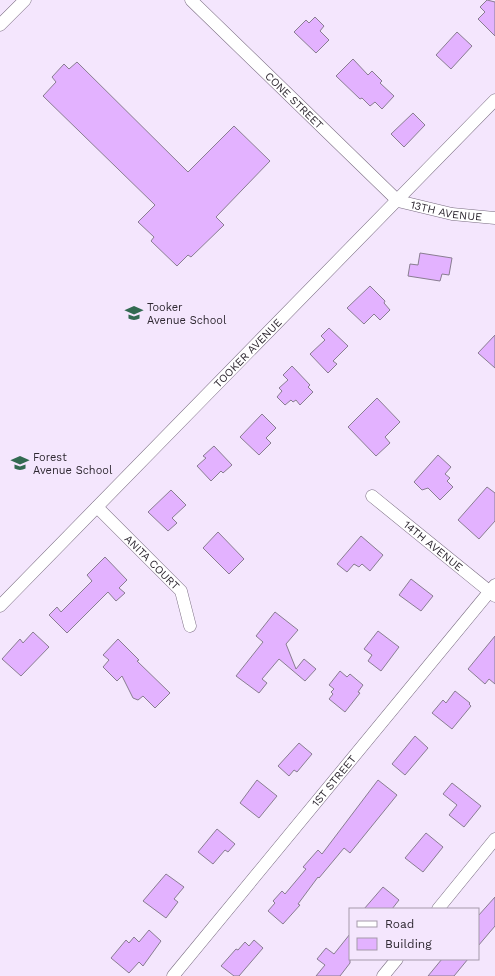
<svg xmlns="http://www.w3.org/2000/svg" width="495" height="976" font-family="'Work Sans',sans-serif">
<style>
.building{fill:#e3b2ff;stroke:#897d91}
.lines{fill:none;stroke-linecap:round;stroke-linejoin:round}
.street-casing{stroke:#796c80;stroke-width:13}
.street{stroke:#fff;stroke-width:12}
.labels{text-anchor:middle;stroke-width:3;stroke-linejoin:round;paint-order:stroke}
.street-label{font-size:11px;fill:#2e2831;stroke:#f4e6fd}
.poi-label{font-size:11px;fill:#2e2831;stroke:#f4e6fd;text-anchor:start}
</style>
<rect width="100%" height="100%" fill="#f4e6fd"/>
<!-- building -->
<g class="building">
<path d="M487,0L495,2V36L478,19L485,12L480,7Z"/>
<path d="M315,17L324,26L320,31L329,40L316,53L294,32L306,20L309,23Z"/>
<path d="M457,32L472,46L451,69L436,55Z"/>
<path d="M353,59L368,75L372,71L382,81L380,83L394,96L382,109L375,102L370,106L362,98L360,99L336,76Z"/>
<path d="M77,62L188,172L234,126L270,161L216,217L224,225L191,257L188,255L177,266L151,241L154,237L138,222L155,205L43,96L56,82L52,77L64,64L69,69Z"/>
<path d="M413,113L425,125L404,147L391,134Z"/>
<path d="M420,253L452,258L449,275L442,274L440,281L408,276L410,264L418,265Z"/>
<path d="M370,286L385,301L384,303L390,310L380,320L374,314L364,324L347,308Z"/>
<path d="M329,328L348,346L333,361L337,364L328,373L310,354L325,340L321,336Z"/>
<path d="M495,335V368L478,353Z"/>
<path d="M292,366L310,385L308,387L313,392L300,405L296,400L293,402L291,400L285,405L277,397L282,391L279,388L288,380L283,375Z"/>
<path d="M377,398L400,422L385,437L390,443L376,456L348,427Z"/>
<path d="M262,414L276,428L266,438L271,443L259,455L240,437Z"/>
<path d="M214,446L232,465L223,473L221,471L211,481L197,466L206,458L203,456Z"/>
<path d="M438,455L451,467L445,474L450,478L447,481L453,487L440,500L428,488L422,490L414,482Z"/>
<path d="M487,487L495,493V521L479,539L458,520Z"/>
<path d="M171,490L186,505L172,518L177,523L168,531L148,512Z"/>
<path d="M218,532L244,559L229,574L203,548Z"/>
<path d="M361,536L383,555L370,571L362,564L359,567L354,564L347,572L337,564Z"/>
<path d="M105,557L127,580L119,588L125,593L116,601L108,592L67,633L49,615L57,607L61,612L92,581L87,575Z"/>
<path d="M411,579L433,596L421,611L399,595Z"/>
<path d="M275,612L298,630L286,644L296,669L304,659L316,669L305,681L279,659L262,679L267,683L259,693L236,676L263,642L256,636Z"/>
<path d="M378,631L399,647L381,671L368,661L372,655L364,649Z"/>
<path d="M33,632L49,647L21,676L2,659L20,639L23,643Z"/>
<path d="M495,636V684L489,679L485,684L468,669Z"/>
<path d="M118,639L139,660L137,661L170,693L155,708L143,696L138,700L133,698L122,676L117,681L103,667L109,660L103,655Z"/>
<path d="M340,671L347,677L350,674L363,685L358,692L360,693L345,712L329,699L333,694L331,692L334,689L329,685Z"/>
<path d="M455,691L470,703L469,704L471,706L452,729L432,713L443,700L446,703Z"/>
<path d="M415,736L428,748L405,775L392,764Z"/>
<path d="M299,743L312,754L297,772L294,770L289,776L278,766Z"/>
<path d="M257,780L277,796L259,818L240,803Z"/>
<path d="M378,780L397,795L350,853L344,848L319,878L318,877L298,904L300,905L283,924L268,911L275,903L273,901L282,891L285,894L306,869L303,867L318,850L322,854Z"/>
<path d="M452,783L481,806L464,827L449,815L457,805L443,794Z"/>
<path d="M217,829L235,844L228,852L225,850L213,864L198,852Z"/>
<path d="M426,833L443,847L423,872L405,858Z"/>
<path d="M166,874L184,887L174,899L178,902L166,918L143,901Z"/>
<path d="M383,887L399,900L392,909H364Z"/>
<path d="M495,897V926L478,946V916Z"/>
<path d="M149,930L161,941L143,966L139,962L129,973L111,958L126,940L129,943L134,937L139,942Z"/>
<path d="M350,934V963L340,976H316L325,965L317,959L326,948L334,954Z"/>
<path d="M254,940L263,948L239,976H234L221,966L236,949L238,950L245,942L249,946Z"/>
<path d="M442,959H468L454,976H428Z"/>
</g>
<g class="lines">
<!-- street casing -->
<g class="street-casing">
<g id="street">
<path id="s1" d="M191,0L398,201L452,214L495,218"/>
<path d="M0,25L25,0"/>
<path id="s2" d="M372,496L495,596"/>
<path id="s3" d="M97,507L181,591L190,626"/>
<path id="s4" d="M0,606L495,100"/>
<path d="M438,909L495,839"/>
<path id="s5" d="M173,976L495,585"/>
<path d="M383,976L397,959"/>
</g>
</g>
<!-- street -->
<use href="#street" class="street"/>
</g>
<!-- icons -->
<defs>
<g id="school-bare" transform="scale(1.38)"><path d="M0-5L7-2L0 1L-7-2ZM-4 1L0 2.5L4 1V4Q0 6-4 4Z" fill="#326a51" stroke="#f4e6fd" stroke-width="2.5" paint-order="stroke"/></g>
</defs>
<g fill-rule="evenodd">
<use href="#school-bare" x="134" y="313"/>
<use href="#school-bare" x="20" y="463"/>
</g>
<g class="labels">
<!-- street labels -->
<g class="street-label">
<text dy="4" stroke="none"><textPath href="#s1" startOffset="144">CONE STREET</textPath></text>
<text dy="4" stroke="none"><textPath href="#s1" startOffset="338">13TH AVENUE</textPath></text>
<text dy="4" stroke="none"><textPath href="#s4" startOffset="354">TOOKER AVENUE</textPath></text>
<text dy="4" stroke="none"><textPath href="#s2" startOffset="79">14TH AVENUE</textPath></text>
<text dy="4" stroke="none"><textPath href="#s3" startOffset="78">ANITA COURT</textPath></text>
<text dy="4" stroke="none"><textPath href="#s5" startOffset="253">1ST STREET</textPath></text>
</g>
<!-- poi labels -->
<g class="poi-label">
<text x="147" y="311">Tooker<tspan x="147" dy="13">Avenue School</tspan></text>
<text x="33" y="461">Forest<tspan x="33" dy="13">Avenue School</tspan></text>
</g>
</g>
<!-- legend -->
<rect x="349" y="908" width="130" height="52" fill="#f4e6fd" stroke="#a59aab"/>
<rect x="357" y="921" width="20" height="6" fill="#ffffff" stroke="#a59aab"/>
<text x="385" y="928" font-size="12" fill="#2e2831">Road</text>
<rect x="357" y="938" width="20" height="12" fill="#e3b2ff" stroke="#a59aab"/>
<text x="385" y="948" font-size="12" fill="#2e2831">Building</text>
</svg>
